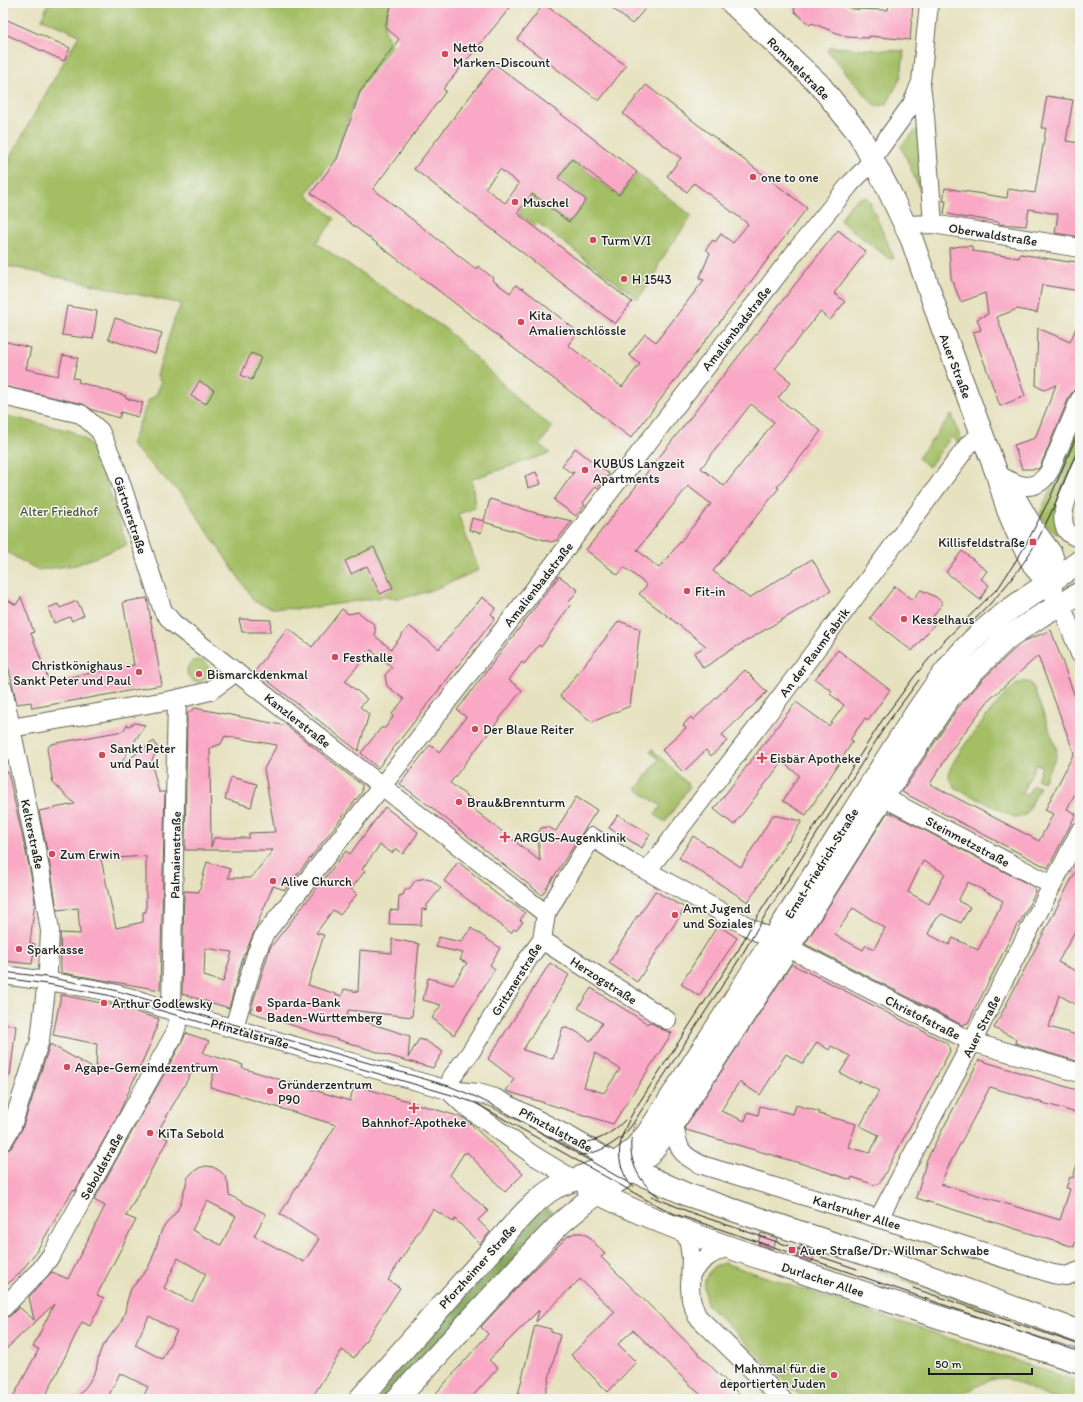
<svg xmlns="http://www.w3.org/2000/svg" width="1083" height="1402" font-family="Itim,sans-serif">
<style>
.green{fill:#a3be64;stroke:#606d40}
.forest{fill:#82a55a;stroke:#4f603b}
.building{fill:#f9a8c5;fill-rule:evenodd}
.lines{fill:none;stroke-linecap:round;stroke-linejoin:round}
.minor-casing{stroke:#636155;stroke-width:20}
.major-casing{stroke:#636155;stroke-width:24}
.minor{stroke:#fff;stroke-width:18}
.major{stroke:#fff;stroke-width:22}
.tram{stroke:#1c1c1c;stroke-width:1}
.poi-dot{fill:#d1495b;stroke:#f6f6f2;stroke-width:1.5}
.labels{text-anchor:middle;stroke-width:3;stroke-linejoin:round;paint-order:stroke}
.poi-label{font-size:13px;fill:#1c1c1c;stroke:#f6f6f2;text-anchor:start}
.street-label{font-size:13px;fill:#1c1c1c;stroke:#f6f6f2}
.park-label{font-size:13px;fill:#4b5535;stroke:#f6f6f2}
</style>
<rect width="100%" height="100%" fill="#f6f6f2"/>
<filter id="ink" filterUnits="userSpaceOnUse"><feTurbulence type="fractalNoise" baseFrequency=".025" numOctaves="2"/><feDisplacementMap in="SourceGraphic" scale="8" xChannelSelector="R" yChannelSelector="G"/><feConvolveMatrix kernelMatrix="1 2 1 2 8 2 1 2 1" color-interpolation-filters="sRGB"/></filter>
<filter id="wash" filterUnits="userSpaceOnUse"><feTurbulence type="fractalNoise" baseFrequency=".012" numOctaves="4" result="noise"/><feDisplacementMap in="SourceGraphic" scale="16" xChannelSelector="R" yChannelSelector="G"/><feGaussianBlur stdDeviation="0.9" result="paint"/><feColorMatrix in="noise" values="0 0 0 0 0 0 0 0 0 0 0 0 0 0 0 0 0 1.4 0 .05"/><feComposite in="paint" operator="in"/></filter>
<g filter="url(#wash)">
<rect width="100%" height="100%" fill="#e6e1be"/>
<!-- green -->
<g class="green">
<path d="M48,3H390L384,27L391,46L357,93L335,157L306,194L335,219L316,243L446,329L525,406L552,427L540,445L550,453L472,479L475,508L458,514L479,570C454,580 410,604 384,597L303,609L272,608L255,602L185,498L131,445L148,401L156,395L161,383L157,375L174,320L181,304L3,265V185L11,155L79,35L42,19Z"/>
<path d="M830,47L904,51L901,77L887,104L876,107L827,51Z"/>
<path d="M916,130H921L924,200L901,146Z"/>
<path d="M572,160L619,196L637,173L692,216L659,263L656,275L638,299L538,223L535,226L518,213L532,195L569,223L587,200L559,178Z"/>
<path d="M865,197L869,200L894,258L893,259H890L840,221C846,211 852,199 865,197Z"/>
<path d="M952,414L963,445H962L951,437L929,467L918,458Z"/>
<path d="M3,415L71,431L86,440L98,456L127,545L76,565L38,570L3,550Z"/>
<path d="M1080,421V456L1057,510L1059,532L1056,534L1048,527L1040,514Z"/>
<circle cx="198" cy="671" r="11"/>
<path d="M1023,682H1028L1033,686L1057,750L1056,757L1043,782L1037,779L1042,766L1036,764L1022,793L1027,795L1033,785L1040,787L1026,815L1019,817H1014L956,788C952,783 948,779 949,772C951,759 1005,690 1017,684C1019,683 1021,683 1023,682Z"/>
<path d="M652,749L690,786L665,822L655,815L661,806L636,789L659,759L650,752Z"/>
<path d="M724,1263L1080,1382V1399H1053L1006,1378L991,1379L953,1399H803L707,1305C702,1285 702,1270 724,1263Z"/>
<path d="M878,1267L1022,1322L877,1271Z"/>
</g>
<!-- forest -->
<path class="forest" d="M540,1203L559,1218L394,1399H363Z"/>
<g id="blocks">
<!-- building -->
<g class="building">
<path d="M392,3H514L443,89L446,91L373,189L476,269L478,266L493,278L492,280L510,293L516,285L521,289L522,288L538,300L578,332L568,345L622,387L640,364L629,355L645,334L656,342L704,280L699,279L710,253L706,249L713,240L715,242L721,234L733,243L748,224L694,183L687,192L667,176L681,158L623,114L646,85L807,208L631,438L311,193L337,159L360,92L399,39L385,27Z"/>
<path d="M606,3H650L632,24Z"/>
<path d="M793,3H839L852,9L888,10L889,3H913L910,40L869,36V38L847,37L812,23L810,25L795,12Z"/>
<path d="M544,4L626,66L599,101L517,39Z"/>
<path d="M3,18L70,48L64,61L3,33Z"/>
<path d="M495,64L637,172L619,195L572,159L558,178L586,200L569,222L532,194L517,213L632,302L615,324L414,169ZM500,169L519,184L505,203L485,188Z"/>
<path d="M1047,96L1073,100L1066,141L1080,143V237L1055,233L1058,214L1029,209L1026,226L999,224V222L967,217L966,218L944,213L946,201H943L945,188L1007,198L1008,189L1035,193L1046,128H1041Z"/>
<path d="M838,230L866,252L834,293L845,302L830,320L820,312L775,369L791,382L778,398L821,431L777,487L779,488L713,571L749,598L812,559L831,591L717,658L718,659L703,668L694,653L706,646L639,594L647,585L624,567L618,575L586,550ZM751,404L774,422L724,486L701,468ZM688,486L711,504L659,568L637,550Z"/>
<path d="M961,246H972L973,251L1019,258L1020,254L1069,262V261L1080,262V291L1042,285L1037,313L1017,309L997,317L1025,396L1000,406L973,332L981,330L977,319L988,314L985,293L961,302L951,278L949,248Z"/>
<path d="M67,306L97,311L93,339L62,335Z"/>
<path d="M115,318L162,333L155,354L108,339Z"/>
<path d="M1080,319V388L1074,390L1070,395L1040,467L1038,469H1022L1014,445L1035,438L1056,385L1044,390L1036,386L1038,328L1070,342Z"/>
<path d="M3,341L31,348L26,369L58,376L63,355L78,358L73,378L79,379L78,382L126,396L125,398L143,403L138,417L121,412L119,418L93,410L83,404L3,386Z"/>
<path d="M251,353L261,357L252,380L241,375Z"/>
<path d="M199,381L214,390L206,404L191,396Z"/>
<path d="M575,448L609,474L598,488L596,486L583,503L585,505L576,516L554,500L574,472L571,473L562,466Z"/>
<path d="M536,472L541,484L528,488L525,476Z"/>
<path d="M490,499L536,513L572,521L557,540L551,542L484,522L481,533L469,530L472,518L484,521Z"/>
<path d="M374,547L393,588L380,594L367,566L351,574L345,561Z"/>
<path d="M962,551L987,571L981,579L989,585L980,600L946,572Z"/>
<path d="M559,576L578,590L569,602L571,604L541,647L539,645L524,664L522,662L509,680L522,690L450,783L471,799L467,804L540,861L538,834L541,828L548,827L556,831L576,797L597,810L542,895L431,807L400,784L430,745L439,752L466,717L457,710Z"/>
<path d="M895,586L912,600L921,590L936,597L943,603L933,616L938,620L912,651L870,618Z"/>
<path d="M3,597L16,605L21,597L34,632L31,633L49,681L134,665L123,602L147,598L162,685L32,708L31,702L17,704L3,644Z"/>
<path d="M482,597L496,608L491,614L495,618L378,768L361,753L381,728H385L393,717L392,714L404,699L387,686L385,675L392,667L371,650L345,681L367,699L360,707L369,714L358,751L255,671L288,628L312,647L342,609L348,614L358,612L375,625V636L391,649L409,626L439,649L476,603L477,604Z"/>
<path d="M77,601L84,615L72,621L70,617L54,623L48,608L58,604L60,608Z"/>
<path d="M239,619L271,620L270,632H242Z"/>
<path d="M619,621L640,629L630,706L592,722L560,696Z"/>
<path d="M1051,630L1080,711V784L1067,809L1076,814L1048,868L902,792L957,709L983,679L1020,644L1027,640ZM1038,656L1074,753L1045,810L1053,814L1039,841L930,784L951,750L989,700Z"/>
<path d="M838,650L890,690L868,720L865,718L850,740L853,741L806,815L783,801L799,775L782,762L734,825L714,809L796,702L829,726L844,705L830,694L832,691L815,679Z"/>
<path d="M745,670L767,692L722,735L727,741L711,756L706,750L683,772L662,750L686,728L683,725L691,717L693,720Z"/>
<path d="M195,708L287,726L327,758L362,785V792L285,890L273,886L245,954H244L229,1008L182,994L184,891L199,892L207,862L230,869L228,878H251L273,850H185L187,714ZM225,736L277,745L264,769L275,832L249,833V838H214L211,847L210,748L221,744ZM205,948L232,952L223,982L204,976Z"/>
<path d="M135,723L145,725L119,766L154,741L158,749L152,760L154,773L159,792H165L160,990L63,973L61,971L60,933L80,934L78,908L57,910L51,871L39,811L75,804L53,783L47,749L51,744L123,731L127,725L129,726ZM146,856V912H143V922L116,928L101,859Z"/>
<path d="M3,772H8L31,875L35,901L30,943L35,944L32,964L3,961Z"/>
<path d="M231,777L257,784L251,807L225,799Z"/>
<path d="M385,807L418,832L416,836L403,854L396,848L392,853L380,845L362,869L365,871L351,889L357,894L340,915L333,910L316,933L324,935L308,985L342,996L344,989L358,992L360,950L392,953V939L419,944L412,1017L348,1010L347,1016L410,1036L408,1058L419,1039L426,1041L443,1052L433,1068L390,1056L250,1012L270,948L346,851L350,854Z"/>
<path d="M887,813H891L1034,887L1035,893L1019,924L1018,923L968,1023L962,1025L805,944ZM923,861L945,873L929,904L908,892ZM968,882L1003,901L978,950L953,938L949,945L928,934L935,920L942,914L961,923L970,907L958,901ZM853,908L885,928L874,949L866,945L863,950L835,935Z"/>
<path d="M618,815L650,834L642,848L609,828Z"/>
<path d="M773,815L802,821L788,842L787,841L748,902L679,858L693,836L741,867Z"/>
<path d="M458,862L490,887L489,888L507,902L508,901L525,913L520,920L523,922L516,930L514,929L511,933L444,881Z"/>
<path d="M1080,863V922L1058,962L1080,973V1007L1059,995L1049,1027L1080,1036V1062L1015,1043L1016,1039L994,1028Z"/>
<path d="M427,878L430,879L441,888L427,905V910L422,909L421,925L389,924L390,910L398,911L399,896L403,895L405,889H409L416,880Z"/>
<path d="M655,891L685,908L637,982L609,963L637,916L638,917Z"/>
<path d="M718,925L737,938L699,996L681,984Z"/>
<path d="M471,928L500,948L490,965L495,969L454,1035L432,1018L441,1005L423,1000L428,978L453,985L467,963L460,960L463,953L436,947L439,937L461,942Z"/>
<path d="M550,963L569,975L523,1050L553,1059L563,1027L575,1031L591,1041L602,1023L578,1008L591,988L648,1024L650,1022L661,1029L672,1033L613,1124L506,1091L514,1079L488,1059ZM595,1053L620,1069L604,1093L584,1087Z"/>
<path d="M791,965H793L824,980L948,1044L950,1051L880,1183L875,1185L852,1177L851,1180L803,1164L686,1130L685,1127ZM817,1042L829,1050L831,1046L850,1056L840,1073L859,1083L860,1081L879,1091L860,1126L879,1135L870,1153L848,1147L856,1124L819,1114L820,1112L796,1105L793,1114L760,1106L758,1115L748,1112L745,1121L721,1111L739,1082L760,1095L786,1054L803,1064Z"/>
<path d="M61,995L112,1005L159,1019L153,1038L118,1115L75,1191L73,1190L36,1252L20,1273L3,1288V1151L8,1150L12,1147L22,1129L50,1044L96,1070L97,1044L53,1035Z"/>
<path d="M3,1024L16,1026L10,1076L3,1075Z"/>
<path d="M186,1033L209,1041L203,1053L243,1065L242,1068L350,1101L354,1085L464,1118L470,1123L523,1174L505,1192L467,1152L465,1154L464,1153L450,1175L488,1211L478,1220L490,1232L480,1244L455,1219L453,1222L433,1209L388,1280L400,1288L354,1358L342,1350L311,1399H142L148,1387L120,1373L107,1399H76L88,1384L96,1370L99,1355L102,1347L121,1322L125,1312L127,1301L131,1289L148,1268L152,1259L162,1229L177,1211L181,1202L188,1177L193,1172L199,1168L206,1166L213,1167L220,1171L225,1176L228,1183L229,1195L266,1214L254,1236L304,1262L319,1239L280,1214L336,1125L210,1087L214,1073L197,1063L157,1133L168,1139L126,1216L136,1220L97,1295L104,1298L90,1326L82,1322L44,1399H12L39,1349L33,1347L54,1304L3,1352V1318L10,1316L19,1307L34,1320L29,1297L52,1272L68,1279L105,1206L94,1200L183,1040ZM207,1201L236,1216L221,1245L192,1230ZM178,1258L206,1274L192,1302L164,1288ZM149,1316L177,1331L162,1359L135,1345Z"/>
<path d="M979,1060L1080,1091V1114L990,1087L947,1169L941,1184L1060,1220L1070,1189L1066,1188L1070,1177L1073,1178L1077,1164L1080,1165V1227L1074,1247L916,1198L927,1159Z"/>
<path d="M575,1233H582L588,1236L605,1254L601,1257L744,1399H705L633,1330L618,1344L636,1362L608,1392L571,1355L615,1312L580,1279L536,1322L539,1310L489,1360L498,1368L470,1399H431L488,1334L481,1327L526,1278L568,1236Z"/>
<path d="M761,1233L777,1238L773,1249L758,1244Z"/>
<path d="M800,1246L816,1251L812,1262L796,1257Z"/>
<path d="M535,1325L551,1329V1332L560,1335L544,1399H517Z"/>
</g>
</g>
</g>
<g filter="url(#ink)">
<use href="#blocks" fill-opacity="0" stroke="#636155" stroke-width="1"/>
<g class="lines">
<!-- minor casing -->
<g class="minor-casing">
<g id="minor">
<path d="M921,85L925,116L933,224"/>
<path d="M906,225L933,224L1080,248"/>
<path d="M3,396L81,414L100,431L115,465L163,611L173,623L546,914"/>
<path d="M1080,467C1073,485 1046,532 1080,538"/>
<path d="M997,474C1016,485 1034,495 1049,472L1080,399"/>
<path d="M1054,592L1061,604L1080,654"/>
<path d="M3,689L41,873L50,931L48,971L40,1040L12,1126L3,1141"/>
<path d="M11,728L177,699L210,691L228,678L235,671"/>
<path d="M883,797L1052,885"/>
<path d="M647,871L779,699L969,444L982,434"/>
<path d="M542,940L667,1020"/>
<path d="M3,975L47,981L100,990L132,998L169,1010L448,1090L478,1093L495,1098L571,1137L616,1163"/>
<path d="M171,1010L177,699"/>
<path d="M234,1027L256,954L264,935L382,786L799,247L851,183L864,170L912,104L921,82L929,3"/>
<path d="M448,1090L452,1077L470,1053L528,959L542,940L546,914L592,837L629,861L756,931L972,1042L1080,1073"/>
<path d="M448,1090L465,1106L533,1155L573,1179"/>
<path d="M674,1122C678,1147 677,1153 702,1165L900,1225L1053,1274L1066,1276L1080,1271"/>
<path d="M879,1218L972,1042L1080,831"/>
<path d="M685,1231L689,1244L691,1257L690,1287L691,1300L697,1316L782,1399"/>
<path d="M691,1273C703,1259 709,1254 727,1247"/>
<path d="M3,1308L41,1269L52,1254L174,1035L181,1013"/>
</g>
</g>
<!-- major casing -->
<g class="major-casing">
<g id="major">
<path d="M732,3L819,84L859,134L889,191L912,240L943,330L997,474L1008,510L1021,541L1035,567L1049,583"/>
<path d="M1017,502L1034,531L1051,554C1056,566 1051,578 1046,589"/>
<path d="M619,1164L688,1195L898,1265L1080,1332"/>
<path d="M588,1188C652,1222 721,1245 790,1268C886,1301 983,1331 1080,1362"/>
<path d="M360,1399C402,1351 444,1303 487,1255C506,1234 532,1200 556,1187L616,1163L632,1151L647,1134C713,1034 778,932 842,830C866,791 891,752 916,713C933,688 950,663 972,641C1004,609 1044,588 1080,561"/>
<path d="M397,1399L535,1250L561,1223L591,1198L621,1179L649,1155L674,1122L800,929L883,797L948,699L974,670L1007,638L1042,615L1080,593"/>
</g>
</g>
<!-- minor -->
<use href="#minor" class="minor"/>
<!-- major -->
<use href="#major" class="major"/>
<!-- tram -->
<g class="tram">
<path d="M969,625C996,599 1022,570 1039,537C1055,507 1067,474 1080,444"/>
<path d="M3,972L47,977L114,990L449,1086L476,1097L498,1108L634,1186"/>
<path d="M3,978L47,984L107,995L455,1096L475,1103L495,1114L645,1199L675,1214L869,1279L1080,1352"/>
<path d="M635,1124C624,1152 635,1180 659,1197"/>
<path d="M559,1140C587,1147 605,1140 625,1120"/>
<path d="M578,1155C600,1154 619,1142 632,1125L740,958L764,917L888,722L919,680"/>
<path d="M629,1183C612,1156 620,1135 635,1109L739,949L750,928L883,719L914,677L942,643L999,587L1024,548L1050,498L1080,428"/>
<path d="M651,1196L692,1213L857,1269"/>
<path d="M913,1288L1080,1345"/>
</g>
</g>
</g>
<!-- markers -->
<g class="poi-dot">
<circle cx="445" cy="54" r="4"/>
<circle cx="753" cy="177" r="4"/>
<circle cx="515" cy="202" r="4"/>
<circle cx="593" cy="240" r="4"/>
<circle cx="624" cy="279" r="4"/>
<circle cx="521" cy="322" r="4"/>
<circle cx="585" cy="470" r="4"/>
<rect x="1029" y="538" width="8" height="8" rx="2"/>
<circle cx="687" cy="591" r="4"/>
<circle cx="904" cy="619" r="4"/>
<circle cx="335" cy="657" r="4"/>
<circle cx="139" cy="672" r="4"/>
<circle cx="199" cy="674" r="4"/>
<circle cx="475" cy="729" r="4"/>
<circle cx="102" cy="755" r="4"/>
<path d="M760 752h4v4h4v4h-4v4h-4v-4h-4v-4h4z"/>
<circle cx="459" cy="802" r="4"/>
<path d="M503 831h4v4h4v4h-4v4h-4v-4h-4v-4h4z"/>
<circle cx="52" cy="854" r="4"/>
<circle cx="273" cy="881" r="4"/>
<circle cx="675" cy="915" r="4"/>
<circle cx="19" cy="949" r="4"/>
<circle cx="104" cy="1003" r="4"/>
<circle cx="259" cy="1009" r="4"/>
<circle cx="67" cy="1067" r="4"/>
<circle cx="270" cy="1091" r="4"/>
<path d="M412 1102h4v4h4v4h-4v4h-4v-4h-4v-4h4z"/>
<circle cx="150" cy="1133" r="4"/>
<rect x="788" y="1246" width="8" height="8" rx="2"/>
<circle cx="834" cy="1375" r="4"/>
</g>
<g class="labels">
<!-- poi labels -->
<g class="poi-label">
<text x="453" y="52">Netto<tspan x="453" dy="15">Marken-Discount</tspan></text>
<text x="761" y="182">one to one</text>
<text x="523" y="207">Muschel</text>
<text x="601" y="245">Turm V/I</text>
<text x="632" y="284">H 1543</text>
<text x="529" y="320">Kita<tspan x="529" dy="15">Amalienschlössle</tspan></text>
<text x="593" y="468">KUBUS Langzeit<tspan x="593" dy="15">Apartments</tspan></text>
<text x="1025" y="547" text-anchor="end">Killisfeldstraße</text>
<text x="695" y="596">Fit-in</text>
<text x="912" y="624">Kesselhaus</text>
<text x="343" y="662">Festhalle</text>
<text x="131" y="670" text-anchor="end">Christkönighaus -<tspan x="131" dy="15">Sankt Peter und Paul</tspan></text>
<text x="207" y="679">Bismarckdenkmal</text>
<text x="483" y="734">Der Blaue Reiter</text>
<text x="110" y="753">Sankt Peter<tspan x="110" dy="15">und Paul</tspan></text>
<text x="770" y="763">Eisbär Apotheke</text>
<text x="467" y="807">Brau&amp;Brennturm</text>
<text x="514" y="842">ARGUS-Augenklinik</text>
<text x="60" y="859">Zum Erwin</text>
<text x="281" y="886">Alive Church</text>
<text x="683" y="913">Amt Jugend<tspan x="683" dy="15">und Soziales</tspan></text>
<text x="27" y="954">Sparkasse</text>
<text x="267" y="1007">Sparda-Bank<tspan x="267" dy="15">Baden-Württemberg</tspan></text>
<text x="112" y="1008">Arthur Godlewsky</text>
<text x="75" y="1072">Agape-Gemeindezentrum</text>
<text x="278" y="1089">Gründerzentrum<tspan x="278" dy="15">P90</tspan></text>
<text x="414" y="1127" text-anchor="middle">Bahnhof-Apotheke</text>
<text x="158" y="1138">KiTa Sebold</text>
<text x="800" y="1255">Auer Straße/Dr. Willmar Schwabe</text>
<text x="826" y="1373" text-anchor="end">Mahnmal für die<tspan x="826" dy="15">deportierten Juden</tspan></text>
</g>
<!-- street labels -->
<g class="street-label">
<text transform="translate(799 68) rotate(45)" y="5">Rommelstraße</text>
<text transform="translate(993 234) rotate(9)" y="5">Oberwaldstraße</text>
<text transform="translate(736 328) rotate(-52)" y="5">Amalienbadstraße</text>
<text transform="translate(956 366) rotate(69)" y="5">Auer Straße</text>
<text transform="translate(131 515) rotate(72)" y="5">Gärtnerstraße</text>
<text transform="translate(538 584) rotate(-52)" y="5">Amalienbadstraße</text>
<text transform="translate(814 652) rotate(-53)" y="5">An der RaumFabrik</text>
<text transform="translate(298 720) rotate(38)" y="5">Kanzlerstraße</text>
<text transform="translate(33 834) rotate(78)" y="5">Kelterstraße</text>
<text transform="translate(968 841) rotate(28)" y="5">Steinmetzstraße</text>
<text transform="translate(175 855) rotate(-89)" y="5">Palmaienstraße</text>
<text transform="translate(821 863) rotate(-58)" y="5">Ernst-Friedrich-Straße</text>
<text transform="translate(516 979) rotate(-58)" y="5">Gritznerstraße</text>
<text transform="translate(604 980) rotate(33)" y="5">Herzogstraße</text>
<text transform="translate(923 1017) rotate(27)" y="5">Christofstraße</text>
<text transform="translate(981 1026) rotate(-63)" y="5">Auer Straße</text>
<text transform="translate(250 1033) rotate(16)" y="5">Pfinztalstraße</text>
<text transform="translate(556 1129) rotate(28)" y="5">Pfinztalstraße</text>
<text transform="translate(101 1166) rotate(-61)" y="5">Seboldstraße</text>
<text transform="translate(857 1212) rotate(17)" y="5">Karlsruher Allee</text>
<text transform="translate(477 1266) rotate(-48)" y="5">Pforzheimer Straße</text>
<text transform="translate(823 1279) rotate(18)" y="5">Durlacher Allee</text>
</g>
<!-- park labels -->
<g class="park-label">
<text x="59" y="516">Alter Friedhof</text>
</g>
</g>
<!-- margin -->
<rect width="1083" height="1402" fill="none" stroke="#f6f6f2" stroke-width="16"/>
<!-- scale -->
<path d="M929 1368v6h103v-6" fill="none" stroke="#1c1c1c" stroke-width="2"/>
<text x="935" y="1368" font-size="12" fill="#1c1c1c" stroke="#f6f6f2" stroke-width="3" paint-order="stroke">50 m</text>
</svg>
